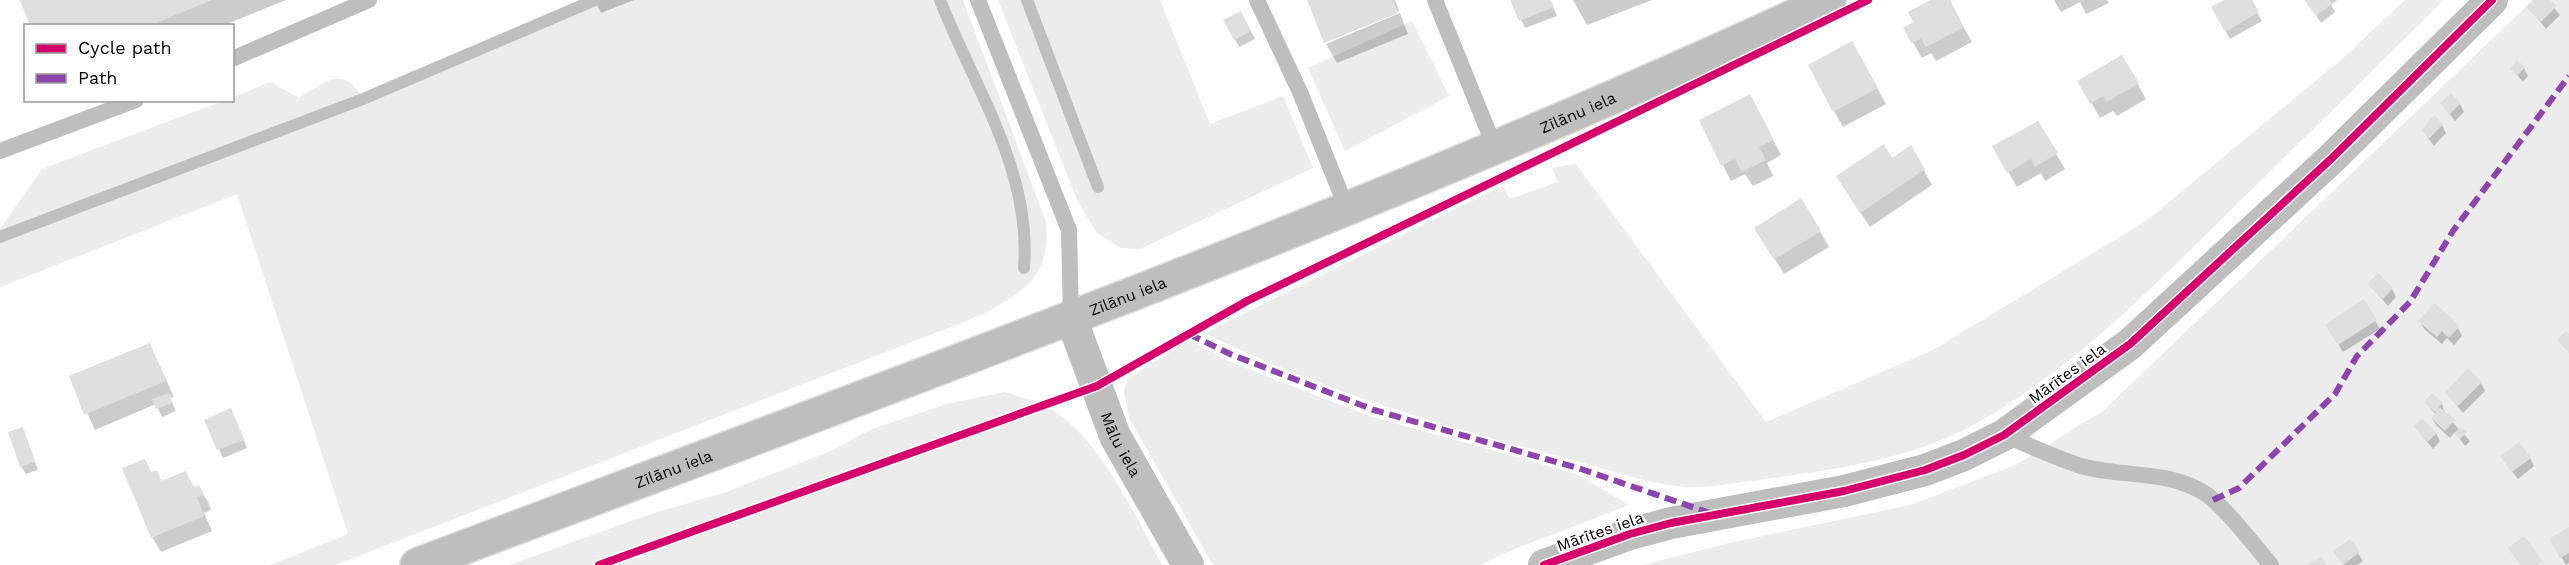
<svg xmlns="http://www.w3.org/2000/svg" width="2569" height="565" font-family="'Work Sans',sans-serif">
<style>
.green{fill:#ececec}
.shadow{fill:#0003}
.lines{fill:none;stroke-linecap:round;stroke-linejoin:round}
.stream{stroke:#bfbfbf;stroke-width:12}
.building{fill:#dfdfdf}
.trunk-casing{stroke:#dbdbdb;stroke-width:36}
.service{stroke:#bebebe;stroke-width:16}
.minor{stroke:#bebebe;stroke-width:32}
.trunk{stroke:#bebebe;stroke-width:33}
.quiet{stroke:#8e44ad;stroke-width:6;stroke-dasharray:12 6;stroke-linecap:butt}
.cycleway-casing{stroke:#fff;stroke-width:11}
.cycleway{stroke:#d6006c;stroke-width:8}
.labels{text-anchor:middle;stroke-width:4.5;stroke-linejoin:round;paint-order:stroke}
.street-label{font-size:16px;fill:#000;stroke:#fff}
</style>
<rect width="100%" height="100%" fill="#fff"/>
<!-- green -->
<g class="green">
<path d="M595,0H963L1046,222C1050,277 1027,289 984,314L335,565H270L348,534L237,194L0,287V229L42,169L223,101L232,100L233,97L271,82L299,98C327,81 343,64 363,99Z"/>
<path d="M998,0H1160L1210,124L1283,96L1313,168L1140,249L1121,248L1097,233L1078,202Z"/>
<path d="M2405,0H2444C2377,66 2310,132 2243,198C2159,280 2077,368 1973,425C1909,460 1836,469 1765,479C1739,482 1711,488 1686,487C1648,484 1604,468 1566,458C1444,427 1318,390 1205,333L1502,186L1510,199L1558,182L1552,168L1576,164L1766,422L1933,350L2146,221L2342,59Z"/>
<path d="M2533,0H2569V565H1642L1725,544L1910,505L2016,465L2104,410Z"/>
<path d="M1412,21L1449,96L1345,151L1308,68Z"/>
<path d="M1188,340L1228,361L1369,416L1577,474L1629,505L1512,550L1480,565H1213L1129,418L1124,391L1128,379Z"/>
<path d="M1005,392C1018,396 1033,400 1045,406C1097,432 1135,515 1162,565H509L648,515L726,492L831,451L872,429L950,403Z"/>
</g>
<!-- shadow -->
<g class="shadow">
<path d="M21,0H286L222,26H32Z"/>
<path d="M594,0H634L601,13Z"/>
<path d="M1308,0H1395L1399,11L1326,41V43Z"/>
<path d="M1512,0H1550L1557,16L1525,28Z"/>
<path d="M1573,0H1652L1587,25Z"/>
<path d="M1934,0H1948L1972,42L1936,61L1931,53L1922,58L1905,29L1915,23Z"/>
<path d="M2054,0H2107L2109,3L2086,14L2080,2L2061,12Z"/>
<path d="M2227,0H2250L2262,21L2230,39L2213,8Z"/>
<path d="M2306,0H2337L2331,5L2335,12L2321,23Z"/>
<path d="M2535,0H2548L2560,15L2546,29L2528,7Z"/>
<path d="M1400,13L1408,34L1337,63L1326,44Z"/>
<path d="M1225,20H1245L1255,39L1239,47Z"/>
<path d="M2122,57L2146,99L2117,116L2113,111L2100,118L2079,81Z"/>
<path d="M1861,58L1886,104L1843,127L1810,66Z"/>
<path d="M2524,68L2528,76L2523,82L2512,69Z"/>
<path d="M2442,104H2460L2464,112L2455,121Z"/>
<path d="M1758,111L1781,155L1767,163L1773,176L1753,186L1745,174L1731,181L1701,121Z"/>
<path d="M2038,123L2065,169L2045,181L2041,173L2017,187L1994,147Z"/>
<path d="M2442,125L2446,133L2434,146L2422,130Z"/>
<path d="M1911,147L1932,185L1870,227L1847,192Z"/>
<path d="M1801,200L1829,247L1784,274L1765,243Z"/>
<path d="M2369,284L2392,289L2396,297L2388,306Z"/>
<path d="M2364,301L2380,329L2343,352L2327,326Z"/>
<path d="M2420,321L2458,328L2462,336L2454,345L2447,338L2442,344L2424,329Z"/>
<path d="M150,345L174,397L170,398L176,411L162,417L156,404L95,430L71,377Z"/>
<path d="M2481,383L2485,391L2463,413L2447,393Z"/>
<path d="M2426,402L2442,404L2445,414L2470,441L2465,446L2455,432L2450,438L2437,426L2432,419L2436,415Z"/>
<path d="M235,418L247,448L223,458L206,421Z"/>
<path d="M2415,427L2436,433L2440,441L2433,449Z"/>
<path d="M23,429L38,470L26,474L21,466Z"/>
<path d="M2530,458L2534,466L2518,479L2506,464Z"/>
<path d="M145,461L152,474L157,472L162,482L185,473L195,489L199,487L208,502L211,510L204,513L212,531L161,552L152,537Z"/>
<path d="M2569,529V563L2566,565L2551,539Z"/>
<path d="M2358,553L2363,561L2357,565H2344L2340,559Z"/>
</g>
<g class="lines">
<!-- stream -->
<g class="stream">
<path d="M940,0C974,87 1032,171 1024,268"/>
<path d="M1027,0L1098,187"/>
<path d="M0,237L363,99L595,0"/>
</g>
</g>
<!-- building -->
<g class="building">
<path d="M20,0H212L149,26H30Z"/>
<path d="M1307,0H1393L1398,13L1324,43Z"/>
<path d="M1510,0H1551L1554,7L1519,21Z"/>
<path d="M1931,0H1950L1964,27L1926,47L1921,39L1911,43L1903,28L1913,22L1908,12Z"/>
<path d="M2224,0H2252L2259,12L2225,32L2211,7Z"/>
<path d="M2304,0H2330L2332,4L2316,16Z"/>
<path d="M2533,0H2550L2557,6L2541,22L2526,7Z"/>
<path d="M1241,11L1251,31L1234,40L1223,20Z"/>
<path d="M1852,41L1878,88L1833,112L1808,65Z"/>
<path d="M2122,55L2139,83L2107,102L2103,96L2090,104L2077,81Z"/>
<path d="M2517,60L2525,67L2518,75L2510,69Z"/>
<path d="M2451,93L2461,103L2450,114L2440,103Z"/>
<path d="M1750,94L1774,140L1759,147L1766,160L1742,172L1735,159L1721,166L1699,120Z"/>
<path d="M2434,115L2443,124L2429,139L2421,130Z"/>
<path d="M2038,121L2058,153L2035,167L2031,159L2007,173L1992,146Z"/>
<path d="M1884,144L1892,158L1911,145L1925,169L1860,213L1836,176Z"/>
<path d="M1801,198L1821,231L1774,260L1754,228Z"/>
<path d="M2378,273L2393,288L2383,299L2367,284Z"/>
<path d="M2364,299L2377,320L2338,345L2325,325Z"/>
<path d="M2434,303L2452,318L2459,327L2449,338L2442,331L2437,337L2418,321Z"/>
<path d="M2566,331L2569,334V353L2557,340Z"/>
<path d="M150,343L166,381L84,415L69,376Z"/>
<path d="M2468,368L2482,382L2458,406L2445,393Z"/>
<path d="M169,393L173,403L156,409L152,399Z"/>
<path d="M2432,393L2443,403L2439,407L2455,420L2445,431L2431,418L2436,413L2424,402Z"/>
<path d="M231,408L244,440L217,450L204,420Z"/>
<path d="M2422,418L2437,433L2427,442L2413,426Z"/>
<path d="M23,427L35,462L20,467L8,432Z"/>
<path d="M2461,427L2467,432L2460,439L2454,433Z"/>
<path d="M2519,442L2531,458L2512,472L2500,456Z"/>
<path d="M145,459L151,472L157,470L161,481L186,471L193,488L199,485L204,495L197,497L204,516L151,538L122,468Z"/>
<path d="M2569,527V553L2560,558L2549,539Z"/>
<path d="M2524,536L2543,561L2538,565H2520L2508,548Z"/>
<path d="M2350,539L2360,552L2343,565L2333,551Z"/>
<path d="M2321,556L2327,565H2308Z"/>
</g>
<g class="lines">
<!-- trunk casing -->
<g class="trunk-casing">
<g id="trunk">
<path id="s2" d="M417,565C891,386 1369,214 1829,0"/>
</g>
</g>
<!-- service -->
<g class="service">
<path d="M978,0L1069,230L1071,318"/>
<path d="M1257,0L1300,92L1347,209"/>
<path d="M1435,0L1495,148"/>
<path d="M232,59L369,0"/>
<path d="M0,151L136,100"/>
<path d="M2004,435C2029,445 2055,458 2081,466C2123,478 2167,469 2206,494C2223,505 2256,547 2271,565"/>
</g>
<!-- minor -->
<g class="minor">
<path id="s1" d="M1071,318L1115,436L1188,565"/>
<path d="M1544,565L1630,534L1671,523L1844,491L1925,470L1964,455L2004,435L2130,344L2331,159L2492,0"/>
</g>
<!-- trunk -->
<use href="#trunk" class="trunk"/>
<!-- quiet -->
<g class="quiet">
<path d="M1189,334L1230,354L1374,410L1581,469L1710,513"/>
<path d="M2213,500L2239,488L2335,394L2357,356L2410,302L2453,231L2569,76"/>
</g>
<!-- cycleway casing -->
<g class="cycleway-casing">
<g id="cycleway">
<path d="M599,565L1097,386L1247,301L1868,0"/>
<path d="M1544,565L1630,534L1671,523L1844,491L1925,470L1964,455L2004,435L2130,344L2331,159L2492,0"/>
</g>
</g>
<!-- cycleway -->
<use href="#cycleway" class="cycleway"/>
</g>
<g class="labels">
<!-- street labels -->
<g class="street-label">
<text dy="6" stroke="none"><textPath href="#s2" startOffset="1246">Zīlānu iela</textPath></text>
<text dy="6" stroke="none"><textPath href="#s2" startOffset="760">Zīlānu iela</textPath></text>
<text transform="translate(2067 373) rotate(-36)" y="6">Mārītes iela</text>
<text dy="6" stroke="none"><textPath href="#s1" startOffset="136">Mālu iela</textPath></text>
<text dy="6" stroke="none"><textPath href="#s2" startOffset="274">Zīlānu iela</textPath></text>
<text transform="translate(1600 531) rotate(-19)" y="6">Mārītes iela</text>
</g>
</g>
<!-- legend -->
<rect x="24" y="24" width="210" height="78" fill="#ffffff" stroke="#999999" stroke-width="1.5"/>
<rect x="36" y="44" width="30" height="9" fill="#d6006c" stroke="#999999" stroke-width="1.5"/>
<text x="78" y="54" font-size="18" fill="#000000">Cycle path</text>
<rect x="36" y="74" width="30" height="9" fill="#8e44ad" stroke="#999999" stroke-width="1.5"/>
<text x="78" y="84" font-size="18" fill="#000000">Path</text>
</svg>
